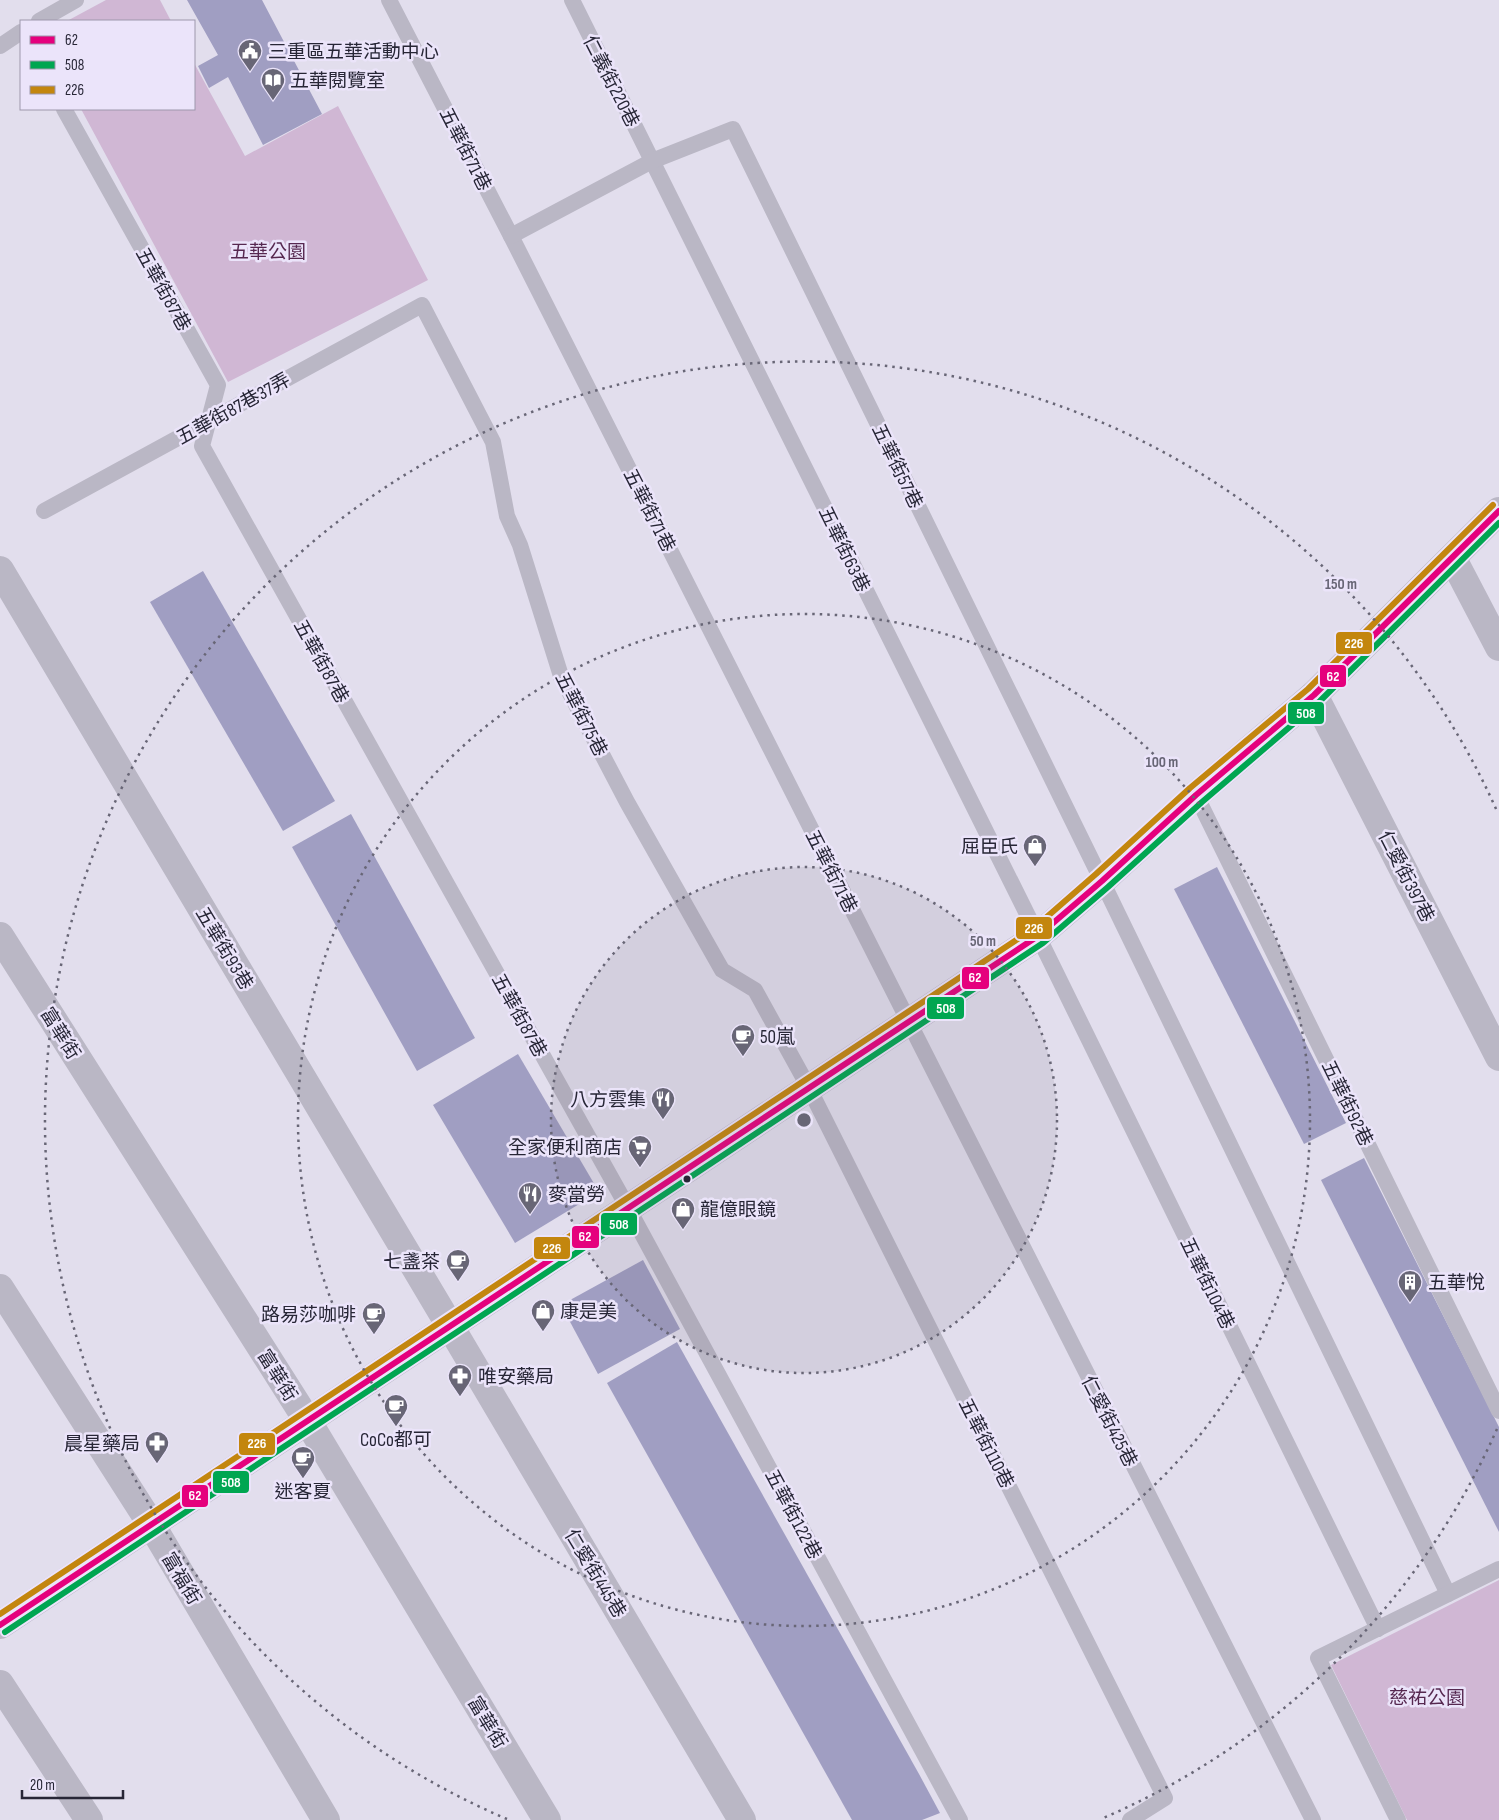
<svg xmlns="http://www.w3.org/2000/svg" width="1499" height="1820" font-family="'Sofia Sans Condensed','Noto Sans TC',sans-serif">
<style>
.green{fill:#d0b7d4}
.building{fill:#a09ec2}
.lines{fill:none;stroke-linecap:round;stroke-linejoin:round}
.service{stroke:#bab7c5;stroke-width:16}
.minor{stroke:#bab7c5;stroke-width:28}
.tertiary{stroke:#bab7c5;stroke-width:28}
.bus-1-casing{stroke:#ebe4fa;stroke-width:10}
.bus-2-casing{stroke:#ebe4fa;stroke-width:10}
.bus-3-casing{stroke:#ebe4fa;stroke-width:10}
.bus-1{stroke:#e5007d;stroke-width:6}
.bus-2{stroke:#00a651;stroke-width:6}
.bus-3{stroke:#c3860e;stroke-width:6}
.ring{fill:none;stroke:#686676;stroke-width:2.5;stroke-dasharray:2.5 5}
.bus-dot{fill:#272636;stroke:#ebe4fa;stroke-width:2}
.labels{text-anchor:middle;stroke-width:5;stroke-linejoin:round;paint-order:stroke}
.poi-label{font-size:19px;fill:#272636;stroke:#ebe4fa;text-anchor:start}
.street-label{font-size:19px;fill:#272636;stroke:#ebe4fa}
.park-label{font-size:19px;fill:#562850;stroke:#ebe4fa}
.centre{fill:#686676;stroke:#ebe4fa;stroke-width:2.5}
.ring-label{font-size:15px;text-anchor:middle;font-weight:bold;fill:#686676;stroke:#ebe4fa;stroke-width:5;stroke-linejoin:round;paint-order:stroke}
.line-badge{stroke:#ebe4fa;stroke-width:2}
.badge-label{font-size:14px;text-anchor:middle;font-weight:bold;fill:#fff}
</style>
<rect width="100%" height="100%" fill="#e2deed"/>
<!-- green -->
<g class="green">
<path d="M106,0H160L171,21H67Z"/>
<path d="M194,63L245,156L338,106L428,280L228,382L81,109H194Z"/>
<path d="M1499,1580V1820H1407L1331,1665Z"/>
</g>
<!-- building -->
<g class="building">
<path d="M187,0H262L322,114L263,145L228,77L209,88L198,66L218,55Z"/>
<path d="M203,571L335,801L283,831L150,602Z"/>
<path d="M351,814L475,1038L417,1071L292,847Z"/>
<path d="M1217,867L1346,1123L1304,1144L1174,889Z"/>
<path d="M518,1054L599,1192L515,1243L433,1105Z"/>
<path d="M1364,1158L1499,1427V1532L1321,1180Z"/>
<path d="M643,1260L680,1329L598,1374L561,1305Z"/>
<path d="M677,1342L919,1774L940,1813L922,1820H852L607,1383Z"/>
</g>
<g class="lines">
<!-- service -->
<g class="service">
<path d="M389,0L511,236L1313,1820"/>
<path d="M572,0L1038,936L1378,1629"/>
<path d="M39,21L76,0"/>
<path d="M0,46L21,32"/>
<path d="M64,109L218,385L202,446L628,1208L960,1820"/>
<path d="M511,236L652,161L733,129L1102,881L1448,1594"/>
<path d="M44,511L422,305L493,442L507,516L520,545L561,676L627,802L722,970L755,990L809,1088L1165,1798L1130,1820"/>
<path d="M1196,795L1499,1411"/>
<path d="M1398,1820L1318,1658L1499,1569"/>
</g>
<!-- minor -->
<g class="minor">
<path d="M1453,559L1499,647"/>
<path d="M0,570L450,1326L742,1820"/>
<path d="M1314,695L1499,1057"/>
<path d="M0,936L307,1420L547,1820"/>
<path d="M0,1288L151,1524L326,1820"/>
<path d="M0,1684L89,1820"/>
</g>
<!-- tertiary -->
<path class="tertiary" d="M0,1625L1038,936L1102,881L1196,795L1314,695L1499,511"/>
<!-- bus-1 casing -->
<g class="bus-1-casing">
<path id="bus-1" d="M0,1625L1038,936L1102,881L1196,795L1314,695L1499,511"/>
</g>
<!-- bus-2 casing -->
<g class="bus-2-casing">
<path id="bus-2" d="M5,1632L1043,943L1108,887L1202,802L1320,701L1499,523"/>
</g>
<!-- bus-3 casing -->
<g class="bus-3-casing">
<path id="bus-3" d="M0,1614L1033,929L1096,874L1190,788L1308,689L1493,505"/>
</g>
<!-- bus-1 -->
<use href="#bus-1" class="bus-1"/>
<!-- bus-2 -->
<use href="#bus-2" class="bus-2"/>
<!-- bus-3 -->
<use href="#bus-3" class="bus-3"/>
</g>
<!-- distance rings -->
<circle cx="804" cy="1120" r="253" fill="#686676" fill-opacity=".12"/>
<g class="ring">
<circle cx="804" cy="1120" r="253"/>
<circle cx="804" cy="1120" r="506"/>
<path d="M1497 1429A759 759 0 0 1 1101 1819M507 1819A759 759 0 1 1 1497 811"/>
</g>
<!-- icons -->
<defs>
<g id="civic-pin" transform="scale(1.25)"><path d="M0 17L-7.5 6A9.5 9.5 0 1 1 7.5 6Z" fill="#686676" stroke="#ebe4fa"/><path d="M-.6-6.5H3V-4.5H.6V-3L4-1V1h2V6H-6V1h2V-1L-.6-3ZM-1.2 2.5V6h2.4V2.5Z" fill="#fff"/></g>
<g id="library-pin" transform="scale(1.25)"><path d="M0 17L-7.5 6A9.5 9.5 0 1 1 7.5 6Z" fill="#686676" stroke="#ebe4fa"/><path d="M-6-4Q-3-5.5-.7-3.5V5Q-3 3-6 4ZM6-4Q3-5.5 .7-3.5V5Q3 3 6 4Z" fill="#fff"/></g>
<g id="shop-pin" transform="scale(1.25)"><path d="M0 17L-7.5 6A9.5 9.5 0 1 1 7.5 6Z" fill="#686676" stroke="#ebe4fa"/><path d="M-5-2.5h2.3a2.7 3.5 0 0 1 5.4 0H5L5.5 6h-11ZM-1.5-2.5h3a1.5 2.3 0 0 0-3 0Z" fill="#fff"/></g>
<g id="cafe-pin" transform="scale(1.25)"><path d="M0 17L-7.5 6A9.5 9.5 0 1 1 7.5 6Z" fill="#686676" stroke="#ebe4fa"/><path d="M-5.5-4.5H6V0H3Q3 3.5 0 3.5H-2.5Q-5.5 3.5-5.5 0ZM3-3.2v2h1.7v-2ZM-6 4.5H4V6H-6Z" fill="#fff"/></g>
<g id="restaurant-pin" transform="scale(1.25)"><path d="M0 17L-7.5 6A9.5 9.5 0 1 1 7.5 6Z" fill="#686676" stroke="#ebe4fa"/><path d="M-5-6h1v4h1v-4h1v4h1v-4h1v5L-1.5 .5V6h-2V.5L-5-1ZM5-6V6H3V1.5H1.5Q1.5-4 5-6Z" fill="#fff"/></g>
<g id="supermarket-pin" transform="scale(1.25)"><path d="M0 17L-7.5 6A9.5 9.5 0 1 1 7.5 6Z" fill="#686676" stroke="#ebe4fa"/><path d="M-6-5.5h2.5l.6 2H6L4.5 2H-2.5L-4.4-4H-6ZM-1.5 3.2a1.3 1.3 0 1 0 .1 0ZM3 3.2a1.3 1.3 0 1 0 .1 0Z" fill="#fff"/></g>
<g id="building-pin" transform="scale(1.25)"><path d="M0 17L-7.5 6A9.5 9.5 0 1 1 7.5 6Z" fill="#686676" stroke="#ebe4fa"/><path d="M-4-6H4V6H1V3H-1V6H-4ZM-2.5-4.3h1.7v1.8h-1.7ZM.8-4.3h1.7v1.8H.8ZM-2.5-1h1.7V.8h-1.7ZM.8-1h1.7V.8H.8Z" fill="#fff"/></g>
<g id="pharmacy-pin" transform="scale(1.25)"><path d="M0 17L-7.5 6A9.5 9.5 0 1 1 7.5 6Z" fill="#686676" stroke="#ebe4fa"/><path d="M-2-6h4v4h4v4h-4v4h-4v-4h-4v-4h4Z" fill="#fff"/></g>
</defs>
<g fill-rule="evenodd">
<use href="#civic-pin" x="250" y="51"/>
<use href="#library-pin" x="273" y="80"/>
<use href="#shop-pin" x="1035" y="846"/>
<use href="#cafe-pin" x="743" y="1036"/>
<use href="#restaurant-pin" x="663" y="1099"/>
<use href="#supermarket-pin" x="640" y="1147"/>
<use href="#restaurant-pin" x="530" y="1194"/>
<use href="#shop-pin" x="683" y="1209"/>
<use href="#cafe-pin" x="458" y="1261"/>
<use href="#building-pin" x="1410" y="1282"/>
<use href="#shop-pin" x="543" y="1311"/>
<use href="#cafe-pin" x="374" y="1314"/>
<use href="#pharmacy-pin" x="460" y="1376"/>
<use href="#cafe-pin" x="396" y="1406"/>
<use href="#pharmacy-pin" x="157" y="1443"/>
<use href="#cafe-pin" x="303" y="1458"/>
</g>
<!-- markers -->
<circle class="bus-dot" cx="687" cy="1179" r="4.5"/>
<g class="labels">
<!-- poi labels -->
<g class="poi-label">
<text x="268" y="58">三重區五華活動中心</text>
<text x="290" y="87">五華閱覽室</text>
<text x="1018" y="853" text-anchor="end">屈臣氏</text>
<text x="760" y="1043">50嵐</text>
<text x="646" y="1106" text-anchor="end">八方雲集</text>
<text x="622" y="1154" text-anchor="end">全家便利商店</text>
<text x="548" y="1201">麥當勞</text>
<text x="700" y="1216">龍億眼鏡</text>
<text x="440" y="1268" text-anchor="end">七盞茶</text>
<text x="1428" y="1289">五華悅</text>
<text x="560" y="1318">康是美</text>
<text x="356" y="1321" text-anchor="end">路易莎咖啡</text>
<text x="478" y="1383">唯安藥局</text>
<text x="396" y="1446" text-anchor="middle">CoCo都可</text>
<text x="140" y="1450" text-anchor="end">晨星藥局</text>
<text x="303" y="1498" text-anchor="middle">迷客夏</text>
</g>
<!-- street labels -->
<g class="street-label">
<text transform="translate(612 81) rotate(63)" y="7">仁義街220巷</text>
<text transform="translate(466 149) rotate(63)" y="7">五華街71巷</text>
<text transform="translate(164 289) rotate(61)" y="7">五華街87巷</text>
<text transform="translate(233 408) rotate(-29)" y="7">五華街87巷37弄</text>
<text transform="translate(898 466) rotate(64)" y="7">五華街57巷</text>
<text transform="translate(650 510) rotate(63)" y="7">五華街71巷</text>
<text transform="translate(845 549) rotate(64)" y="7">五華街63巷</text>
<text transform="translate(322 661) rotate(61)" y="7">五華街87巷</text>
<text transform="translate(582 714) rotate(63)" y="7">五華街75巷</text>
<text transform="translate(832 871) rotate(63)" y="7">五華街71巷</text>
<text transform="translate(1407 876) rotate(63)" y="7">仁愛街397巷</text>
<text transform="translate(225 948) rotate(59)" y="7">五華街93巷</text>
<text transform="translate(520 1015) rotate(61)" y="7">五華街87巷</text>
<text transform="translate(61 1033) rotate(58)" y="7">富華街</text>
<text transform="translate(1348 1103) rotate(64)" y="7">五華街92巷</text>
<text transform="translate(1208 1283) rotate(64)" y="7">五華街104巷</text>
<text transform="translate(278 1375) rotate(58)" y="7">富華街</text>
<text transform="translate(1110 1421) rotate(63)" y="7">仁愛街425巷</text>
<text transform="translate(987 1443) rotate(63)" y="7">五華街110巷</text>
<text transform="translate(794 1514) rotate(62)" y="7">五華街122巷</text>
<text transform="translate(596 1573) rotate(59)" y="7">仁愛街445巷</text>
<text transform="translate(182 1578) rotate(59)" y="7">富福街</text>
<text transform="translate(488 1722) rotate(59)" y="7">富華街</text>
</g>
<!-- park labels -->
<g class="park-label">
<text x="268" y="258">五華公園</text>
<text x="1427" y="1704">慈祐公園</text>
</g>
</g>
<circle cx="804" cy="1120" r="8" class="centre"/>
<g class="ring-label">
<text x="1341" y="589">150 m</text>
<text x="1162" y="767">100 m</text>
<text x="983" y="946">50 m</text>
</g>
<g class="line-badge">
<rect x="1335" y="631" width="38" height="24" rx="5" fill="#c3860e"/>
<rect x="1319" y="664" width="28" height="24" rx="5" fill="#e5007d"/>
<rect x="1287" y="701" width="38" height="24" rx="5" fill="#00a651"/>
<rect x="1015" y="916" width="38" height="24" rx="5" fill="#c3860e"/>
<rect x="961" y="966" width="29" height="24" rx="5" fill="#e5007d"/>
<rect x="926" y="996" width="39" height="24" rx="5" fill="#00a651"/>
<rect x="600" y="1212" width="38" height="24" rx="5" fill="#00a651"/>
<rect x="571" y="1225" width="29" height="24" rx="5" fill="#e5007d"/>
<rect x="533" y="1236" width="38" height="24" rx="5" fill="#c3860e"/>
<rect x="238" y="1432" width="38" height="24" rx="5" fill="#c3860e"/>
<rect x="212" y="1470" width="38" height="24" rx="5" fill="#00a651"/>
<rect x="181" y="1484" width="28" height="24" rx="5" fill="#e5007d"/>
</g>
<g class="badge-label">
<text x="1354" y="648">226</text>
<text x="1333" y="681">62</text>
<text x="1306" y="718">508</text>
<text x="1034" y="933">226</text>
<text x="975" y="982">62</text>
<text x="946" y="1013">508</text>
<text x="619" y="1229">508</text>
<text x="585" y="1241">62</text>
<text x="552" y="1253">226</text>
<text x="257" y="1448">226</text>
<text x="231" y="1487">508</text>
<text x="195" y="1500">62</text>
</g>
<!-- legend -->
<rect x="20" y="20" width="175" height="90" fill="#ebe4fa" stroke="#9d98ac"/>
<rect x="30" y="36" width="25" height="8" fill="#e5007d" stroke="#9d98ac"/>
<text x="65" y="45" font-size="15" fill="#272636">62</text>
<rect x="30" y="61" width="25" height="8" fill="#00a651" stroke="#9d98ac"/>
<text x="65" y="70" font-size="15" fill="#272636">508</text>
<rect x="30" y="86" width="25" height="8" fill="#c3860e" stroke="#9d98ac"/>
<text x="65" y="95" font-size="15" fill="#272636">226</text>
<!-- scale -->
<path d="M22 1790v8h101v-8" fill="none" stroke="#272636" stroke-width="2.5"/>
<text x="30" y="1790" font-size="15" fill="#272636" stroke="#ebe4fa" stroke-width="4" paint-order="stroke">20 m</text>
</svg>
